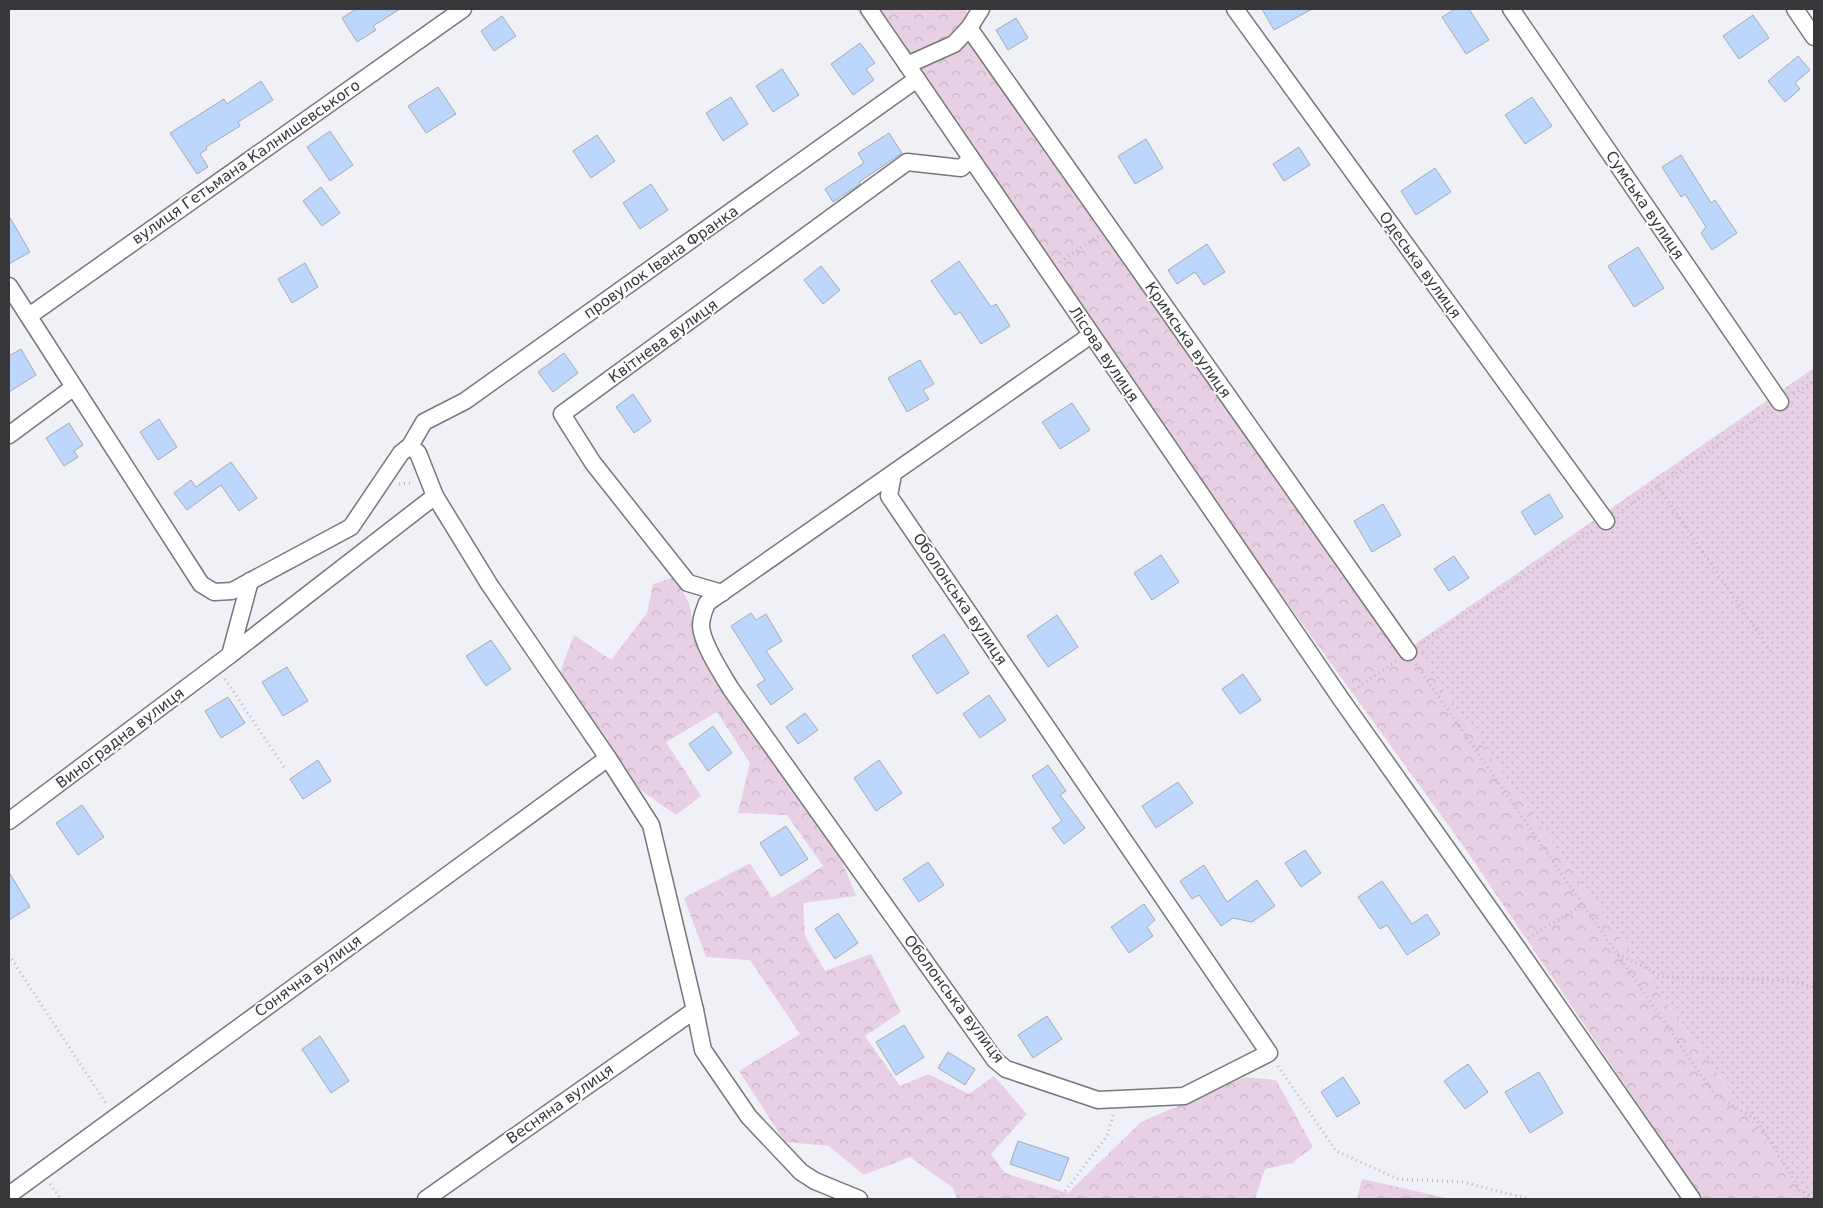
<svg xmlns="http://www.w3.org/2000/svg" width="1823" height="1208" font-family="'DejaVu Sans',sans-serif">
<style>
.grass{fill:url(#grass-dots)}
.forest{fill:url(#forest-crowns)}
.building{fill:#bdd6fc;stroke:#a7aab0}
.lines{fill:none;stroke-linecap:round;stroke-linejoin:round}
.minor-casing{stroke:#77777c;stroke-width:19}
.path{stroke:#b7b8bd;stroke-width:3;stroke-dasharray:1 4;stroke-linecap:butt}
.minor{stroke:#fff;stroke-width:16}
.labels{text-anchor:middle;stroke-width:4;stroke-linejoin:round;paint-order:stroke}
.street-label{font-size:15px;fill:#38383a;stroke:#fff}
</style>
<defs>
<pattern id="grass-dots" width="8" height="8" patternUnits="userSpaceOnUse" patternTransform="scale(1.25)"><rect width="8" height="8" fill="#e7d0e3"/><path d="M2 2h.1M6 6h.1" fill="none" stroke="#c7b3c4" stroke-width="1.8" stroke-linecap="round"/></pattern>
<pattern id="forest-crowns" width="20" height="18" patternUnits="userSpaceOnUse" patternTransform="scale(1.25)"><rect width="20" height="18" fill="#e7d0e3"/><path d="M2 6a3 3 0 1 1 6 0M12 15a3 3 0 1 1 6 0" fill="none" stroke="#c7b3c4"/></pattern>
</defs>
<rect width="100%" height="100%" fill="#f0f1f7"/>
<!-- grass -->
<path class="grass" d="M1814,368V1199H1807L1412,646Z"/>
<!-- forest -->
<g class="forest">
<path d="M856,9H965L1412,646L1807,1199H1702L1462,844Z"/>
<path d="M675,577L689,603L695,637L748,722L841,859L856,896L803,903L805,936L825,971L871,954L901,1012L865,1036L900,1086L928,1074L969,1094L994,1076L1027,1114L991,1154L1005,1173L1068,1193L1141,1122L1245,1077L1276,1080L1313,1147L1292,1163L1265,1169L1255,1199H957L953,1188L910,1157L864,1175L829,1146L785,1142L739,1071L800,1034L750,960L706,957L684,898L750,863L772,898L823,866L787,815L738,813L750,763L717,712L666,742L701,796L676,815L639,789L560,672L574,635L611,660L647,613L653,584Z"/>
<path d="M1362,1179L1451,1199H1357Z"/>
</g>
<!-- building -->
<g class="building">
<path d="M356,9H400L373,26L376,30L357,42L342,18Z"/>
<path d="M1262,9H1312L1274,30Z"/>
<path d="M1455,9H1469L1489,40L1466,54L1442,17Z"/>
<path d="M1753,15L1769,38L1739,59L1723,36Z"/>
<path d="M502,16L516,36L494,51L481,31Z"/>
<path d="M1016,18L1028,38L1008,50L996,30Z"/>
<path d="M860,43L875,63L866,69L874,80L853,95L831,64Z"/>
<path d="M1798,56L1810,70L1795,83L1800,89L1785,102L1768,81Z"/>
<path d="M782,69L799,95L773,112L756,86Z"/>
<path d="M261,81L273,100L238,122L240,126L206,147L207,149L200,154L208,167L197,174L170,133L224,99L227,104Z"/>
<path d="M438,87L456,114L426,133L408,106Z"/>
<path d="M731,97L748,124L723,141L706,113Z"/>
<path d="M1532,97L1552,126L1525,144L1505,115Z"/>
<path d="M330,131L353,165L330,181L307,147Z"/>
<path d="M889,133L902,153L859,182L860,184L833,202L825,189L864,163L858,153Z"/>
<path d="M597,135L615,161L591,178L573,151Z"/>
<path d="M1146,139L1163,168L1135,184L1118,156Z"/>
<path d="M1299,147L1310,165L1284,181L1273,164Z"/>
<path d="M1681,155L1711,203L1715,200L1737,233L1712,250L1701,233L1706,227L1685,194L1681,197L1662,167Z"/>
<path d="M1435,168L1451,192L1416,215L1401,191Z"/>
<path d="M651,184L668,210L640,229L623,203Z"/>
<path d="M321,187L340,213L322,226L303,201Z"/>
<path d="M9,216L30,252L9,264Z"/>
<path d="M1207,244L1225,272L1204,285L1195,272L1177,284L1168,270Z"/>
<path d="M1638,247L1664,288L1634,307L1608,266Z"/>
<path d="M959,261L991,307L996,304L1010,326L981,344L960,312L955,315L931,281Z"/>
<path d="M305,263L318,287L292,303L278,279Z"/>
<path d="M821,266L840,290L823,304L804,280Z"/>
<path d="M21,349L36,375L9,392V356Z"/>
<path d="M564,353L578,373L553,392L538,372Z"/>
<path d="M920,360L934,384L923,390L929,399L907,412L888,378Z"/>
<path d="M633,394L651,421L634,433L616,407Z"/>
<path d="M1072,403L1090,430L1060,449L1042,422Z"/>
<path d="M159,419L177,447L158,460L140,432Z"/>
<path d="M69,423L83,445L74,451L78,457L64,466L46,438Z"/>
<path d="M231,462L257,498L239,511L221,485L187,510L174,493L191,480L196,487Z"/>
<path d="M1549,494L1563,517L1535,535L1521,512Z"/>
<path d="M1383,504L1401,535L1372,552L1354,521Z"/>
<path d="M1161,555L1179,582L1152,600L1134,573Z"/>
<path d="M1454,556L1469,578L1449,591L1434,569Z"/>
<path d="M751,613L756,620L766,614L782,641L766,651L793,689L771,705L757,685L765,680L731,626Z"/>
<path d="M1057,615L1078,647L1048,667L1027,636Z"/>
<path d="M944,634L969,673L937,694L912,656Z"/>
<path d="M491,640L511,669L486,686L466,656Z"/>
<path d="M287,667L308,701L283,716L262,682Z"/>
<path d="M1243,674L1261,700L1240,714L1222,689Z"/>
<path d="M989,695L1006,720L980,738L963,714Z"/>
<path d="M228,697L245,723L221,738L205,711Z"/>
<path d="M805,713L818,730L798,744L786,727Z"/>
<path d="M713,726L732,753L708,771L689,744Z"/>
<path d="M318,760L331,781L303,799L290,779Z"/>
<path d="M879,760L902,793L876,811L854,778Z"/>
<path d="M1048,765L1066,791L1060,795L1085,828L1064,844L1052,828L1062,821L1032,776Z"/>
<path d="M1178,782L1193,803L1156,828L1142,806Z"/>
<path d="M82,805L104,837L78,855L56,823Z"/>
<path d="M786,826L808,859L781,876L760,843Z"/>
<path d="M1305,850L1321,873L1301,887L1285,863Z"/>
<path d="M928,862L944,885L919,902L903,879Z"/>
<path d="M1204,865L1227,902L1257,880L1275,906L1252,922L1233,918L1221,926L1199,895L1192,899L1180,881Z"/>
<path d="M9,872L30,907L9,920Z"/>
<path d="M1382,881L1412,924L1427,914L1440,934L1407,955L1387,925L1380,929L1358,897Z"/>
<path d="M1144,904L1155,920L1147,927L1153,936L1129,953L1111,927Z"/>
<path d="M838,913L858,943L835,959L815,929Z"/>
<path d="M1047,1016L1062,1039L1033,1058L1018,1035Z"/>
<path d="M904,1025L924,1057L896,1075L876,1042Z"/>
<path d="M320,1036L349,1081L331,1093L302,1049Z"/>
<path d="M948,1052L975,1069L965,1085L938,1068Z"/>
<path d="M1468,1064L1488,1092L1465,1109L1444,1081Z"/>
<path d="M1539,1072L1563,1113L1530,1133L1505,1092Z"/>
<path d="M1343,1077L1360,1103L1337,1117L1321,1092Z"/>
<path d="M1018,1141L1069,1158L1060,1181L1010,1164Z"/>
</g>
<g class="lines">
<!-- minor casing -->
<g class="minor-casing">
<g id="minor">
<path d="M869,9L1341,699L1516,946L1692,1199"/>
<path d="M1235,9L1606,521"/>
<path d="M1511,9L1780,402"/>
<path d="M1795,9L1814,37"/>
<path d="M969,28L1408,652"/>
<path d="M907,65L954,44L969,28L981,9"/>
<path d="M9,286L201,584L214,592L232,591L351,527L401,453L410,446L418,453L435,496L489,584L608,758L651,825L695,1010L703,1050L749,1117L801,1172L815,1181L859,1199"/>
<path d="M29,316L463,9"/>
<path d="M9,435L74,387"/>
<path d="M410,446L424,422L465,401L917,79"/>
<path d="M893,474L889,496L1269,1053L1184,1096L1098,1100L1006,1069L995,1060L731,689C722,674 702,644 701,626C701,617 704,611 707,603L1091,335"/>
<path d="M722,593L688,583L593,463L562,414L907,162L961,168L971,159"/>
<path d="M230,655L435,496"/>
<path d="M9,821L230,655L250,581"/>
<path d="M9,1195L608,758"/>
<path d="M426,1199L695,1010"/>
</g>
</g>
<!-- path -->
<g class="path">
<path d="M1060,262L1098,236"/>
<path d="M1794,394L1814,381"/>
<path d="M399,484L412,483"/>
<path d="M1657,485L1772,653"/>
<path d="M1618,513L1767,411"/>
<path d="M1420,644L1594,529"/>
<path d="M1416,664L1715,1095L1757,1120L1800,1190L1814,1198"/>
<path d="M225,679L286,770"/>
<path d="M1354,690L1396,661"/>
<path d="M1528,938L1583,905"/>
<path d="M1618,954L1664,977L1783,980L1814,987"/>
<path d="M9,955L107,1105"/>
<path d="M1278,1066L1336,1151L1398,1179L1462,1182L1529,1199"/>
<path d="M50,1184L61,1199"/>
<path d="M1059,1199L1107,1136L1113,1115"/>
</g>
<!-- minor -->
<use href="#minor" class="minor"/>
</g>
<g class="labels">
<!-- street labels -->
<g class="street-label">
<text transform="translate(246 162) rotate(-35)" y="5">вулиця Гетьмана Калнишевського</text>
<text transform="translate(1645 205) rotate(56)" y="5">Сумська вулиця</text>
<text transform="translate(661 262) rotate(-35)" y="5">провулок Івана Франка</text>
<text transform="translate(1420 265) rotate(54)" y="5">Одеська вулиця</text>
<text transform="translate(1188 340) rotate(55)" y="5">Кримська вулиця</text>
<text transform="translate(663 341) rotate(-36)" y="5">Квітнева вулиця</text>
<text transform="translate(1104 354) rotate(56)" y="5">Лісова вулиця</text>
<text transform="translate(960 599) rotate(56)" y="5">Оболонська вулиця</text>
<text transform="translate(120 738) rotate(-37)" y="5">Виноградна вулиця</text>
<text transform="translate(308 976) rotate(-36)" y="5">Сонячна вулиця</text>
<text transform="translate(954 999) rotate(53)" y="5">Оболонська вулиця</text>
<text transform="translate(560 1104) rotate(-35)" y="5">Весняна вулиця</text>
</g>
</g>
<!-- border -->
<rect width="1823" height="1208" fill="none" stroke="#38383a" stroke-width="20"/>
</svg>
